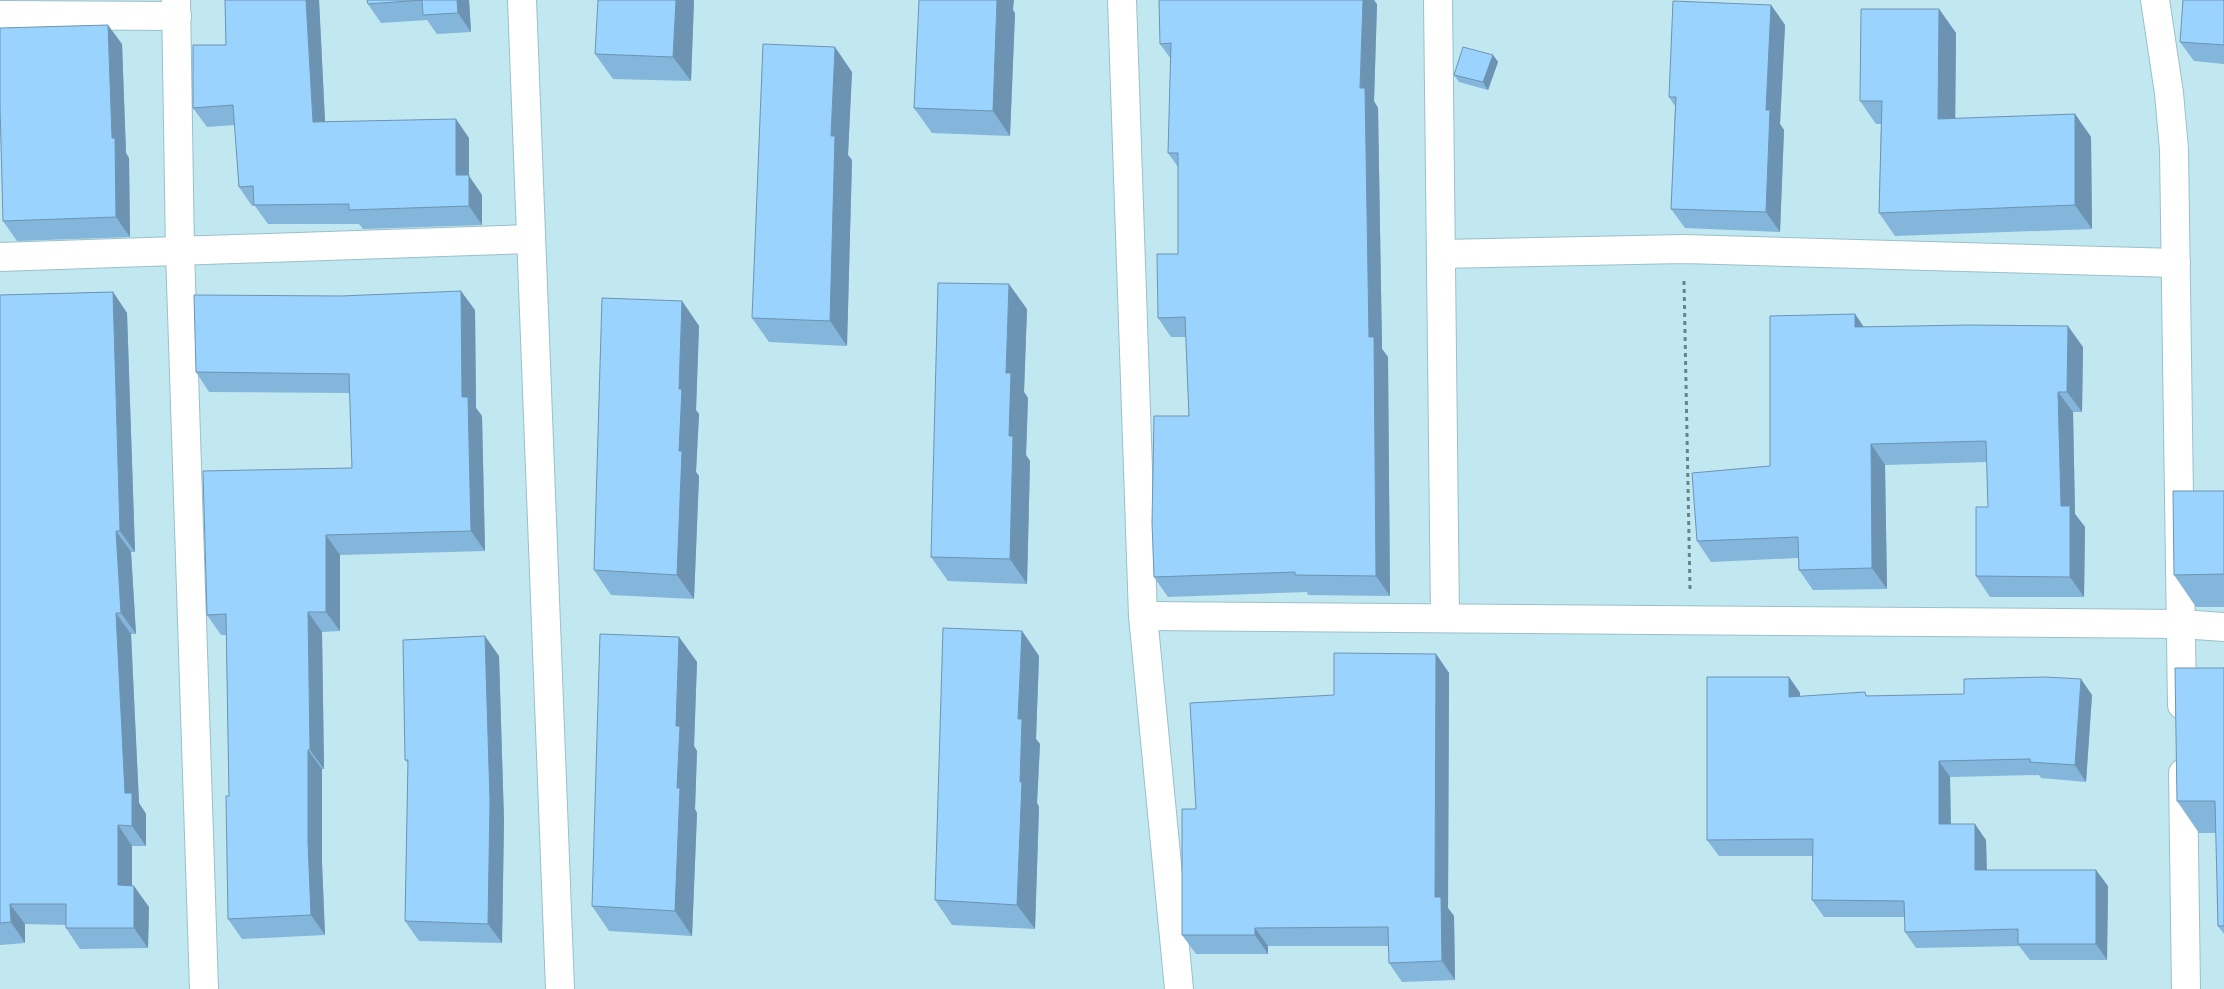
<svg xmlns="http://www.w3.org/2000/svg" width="2224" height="989" font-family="'Nunito Sans',sans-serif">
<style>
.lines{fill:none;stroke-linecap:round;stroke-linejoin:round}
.minor-casing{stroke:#9bc0c9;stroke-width:30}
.path{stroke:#6a838a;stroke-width:3;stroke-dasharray:4 4;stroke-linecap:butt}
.minor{stroke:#fff;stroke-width:28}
.wall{fill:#84b5da}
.shaded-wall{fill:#6c94b2}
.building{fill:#9ad3fe;stroke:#6c94b2}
</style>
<rect width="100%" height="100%" fill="#c1e7f1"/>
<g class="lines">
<!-- minor casing -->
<g class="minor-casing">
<g id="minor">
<path d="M176,0L180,251L204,989"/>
<path d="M522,0L560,989"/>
<path d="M1122,0L1143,616L1179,989"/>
<path d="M1438,0L1445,618"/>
<path d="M2155,0L2169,93L2174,149L2182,705"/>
<path d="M0,15L177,16"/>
<path d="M1441,254L1684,249L2176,263"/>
<path d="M0,257L531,239"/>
<path d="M1143,616L2181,624L2224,627"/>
<path d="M2183,773L2186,989"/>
</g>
</g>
<!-- path -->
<path class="path" d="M1684,281L1690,589"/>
<!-- minor -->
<use href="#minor" class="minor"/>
</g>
<!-- wall -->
<g class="wall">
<path d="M225,0H319L325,122L469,138V176L482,195V225L363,229L359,224H268L255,206H252L239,187L235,125L207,127L193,108L226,45Z"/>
<path d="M367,0H469L471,32L437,34L427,20L381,23L368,4Z"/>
<path d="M694,0L691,81L613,79L595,54Z"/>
<path d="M2224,0V64L2194,61L2180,42Z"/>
<path d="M1377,4L1374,101L1378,108L1382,349L1388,357L1390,596L1308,595L1307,592L1168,597L1154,577L1189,416L1186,337H1171L1158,318L1178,254V167L1168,153L1171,59L1160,44Z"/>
<path d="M1771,5L1785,25L1780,124L1784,130L1780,232L1685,228L1671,209L1675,106L1669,97Z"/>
<path d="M1939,9L1956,33L1955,119L2075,114L2091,137L2092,229L1895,236L1879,213L1881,124H1876L1860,101Z"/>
<path d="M1013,10L1015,13L1010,136L932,133L914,108Z"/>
<path d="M122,44L126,153L129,158L130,237L17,241L3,221Z"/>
<path d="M1493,55L1498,62L1488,90L1459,82L1454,75Z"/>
<path d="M852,72L848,155L852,160L847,346L769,342L752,318Z"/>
<path d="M113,292L127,313L135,552H131L136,634H131L139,803L146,814V846H132V886L149,907L148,948L80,949L66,928V925L25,924V943L0,945V295Z"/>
<path d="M682,301L699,326L696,410L699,414L696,472L699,476L694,599L611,595L594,570Z"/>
<path d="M1027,309L1024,392L1028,398L1026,455L1030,461L1027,584L948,581L931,557Z"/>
<path d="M475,310L476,408L482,416L485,551L340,555V631L322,632L324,769H322V863L325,935L242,939L228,919L229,796L226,635H221L207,615L352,468L350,393L209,392L196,372Z"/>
<path d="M1855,314L1864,327L2083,347L2082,412H2073L2075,514L2085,527L2084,597H1990L1976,576L1988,507L1987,462L1885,465L1887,589L1813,590L1799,570L1798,558L1711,562L1697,541L1770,466Z"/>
<path d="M2224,491V607H2196L2174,575Z"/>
<path d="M1022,631L1039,656L1036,739L1040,744L1037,803L1039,807L1035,929L952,925L935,900Z"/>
<path d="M679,637L697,662L694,746L697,751L695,809L697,813L692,936L609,931L592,906Z"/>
<path d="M1436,654L1449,673L1448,908L1454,916L1455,980L1402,982L1389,963L1388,946H1268V954H1196L1182,935L1196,809L1334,695Z"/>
<path d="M499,656L504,821L502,943L419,941L405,921L408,763L405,760Z"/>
<path d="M2224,668V934L2218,926L2216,833H2199L2177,801Z"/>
<path d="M1789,677L1800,693V696L2092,695L2086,782L2041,778L2039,775L1950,777L1951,824L1986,840L1987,870L2108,886L2107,960H2030L2019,946L1916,948L1905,932V917H1824L1812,900L1813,856H1719L1707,840Z"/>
</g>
<!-- shaded-wall -->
<g class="shaded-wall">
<path d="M306,0H319L326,141L313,122Z"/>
<path d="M457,0H469L471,32L458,13Z"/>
<path d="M676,0H694L691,81L673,57Z"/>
<path d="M997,0H1014L1013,10L1015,13L1010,136L993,111Z"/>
<path d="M1363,0H1374L1377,4L1374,101L1378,108L1382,349L1388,357L1390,596L1376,576L1360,88Z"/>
<path d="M1771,5L1785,25L1780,124L1784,130L1780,232L1766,212V110Z"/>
<path d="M1939,9L1956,33L1955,143L1938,119Z"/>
<path d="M108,25L122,44L126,153L129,158L130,237L116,217L112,138Z"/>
<path d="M835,47L852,72L848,155L852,160L847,346L830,321L831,136Z"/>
<path d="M1493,55L1498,62L1488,90L1483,82Z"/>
<path d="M2075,114L2091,137L2092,229L2075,205Z"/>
<path d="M456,119L469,138V176L482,195V225L469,206L456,175Z"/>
<path d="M1009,284L1027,309L1024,392L1028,398L1026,455L1030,461L1027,584L1010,559L1009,436L1006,373Z"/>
<path d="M461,291L475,310L476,408L482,416L485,551L471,531L462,397Z"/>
<path d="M113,292L127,313L135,552L120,531Z"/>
<path d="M682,301L699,326L696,410L699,414L696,472L699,476L694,599L677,575L679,451V389Z"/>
<path d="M1855,314L1869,335L1855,327Z"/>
<path d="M2068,326L2083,347L2082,412L2067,392Z"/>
<path d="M2058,392L2073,412L2075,514L2085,527L2084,597L2070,577L2061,506Z"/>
<path d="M1871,444L1885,465L1887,589L1872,568Z"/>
<path d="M116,531L131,552L136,634L121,613Z"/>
<path d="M326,535L340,555V631L326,612Z"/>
<path d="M308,612L322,632L324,769L310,750Z"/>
<path d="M116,613L131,634L139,803L146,814V846L132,826L125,793Z"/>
<path d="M1022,631L1039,656L1036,739L1040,744L1037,803L1039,807L1035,929L1017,905L1018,719Z"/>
<path d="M485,636L499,656L504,821L502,943L488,924Z"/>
<path d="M679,637L697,662L694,746L697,751L695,809L697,813L692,936L675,911L676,726Z"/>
<path d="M1436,654L1449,673L1448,908L1454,916L1455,980L1442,961L1435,897Z"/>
<path d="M1789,677L1800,693V713L1789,697Z"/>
<path d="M2081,679L2092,695L2086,782L2075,765Z"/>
<path d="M308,750L322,769V863L325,935L311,915L308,843Z"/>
<path d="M1939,761L1950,777L1951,841L1939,824Z"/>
<path d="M1975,824L1986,840L1987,886L1975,870Z"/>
<path d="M118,825L132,846V906L118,885Z"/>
<path d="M2096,870L2108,886L2107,960L2096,944Z"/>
<path d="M134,886L149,907L148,948L134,928Z"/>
<path d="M10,904L25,924V943L11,922Z"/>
<path d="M1255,928L1268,946V954L1255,935Z"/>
</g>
<!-- building -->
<g class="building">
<path d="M225,0H306L313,122L456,119V175H469V206L349,210V204L254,205L253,186L239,187L233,105L193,108V45H226Z"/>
<path d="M367,0H457L458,13L423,15L422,0L368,4Z"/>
<path d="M598,0H676L673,57L595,54Z"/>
<path d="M919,0H997L993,111L914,108Z"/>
<path d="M1159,0H1363L1360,88H1365L1369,337H1374L1376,576L1295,575V572L1154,577L1152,523L1154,416H1189L1185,317L1158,318L1157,254H1178V153H1168L1171,43L1160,44Z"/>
<path d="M2183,0H2224V45L2180,42Z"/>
<path d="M1673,1L1771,5L1766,110H1770L1766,212L1671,209L1676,97H1669Z"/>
<path d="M1861,9H1939L1938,119L2075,114V205L1879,213L1882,101H1860Z"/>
<path d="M108,25L112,138H115L116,217L3,221L0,106V28Z"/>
<path d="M763,44L835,47L831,136H835L830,321L752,318Z"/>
<path d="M1463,47L1493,55L1483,82L1454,75Z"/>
<path d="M938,283L1009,284L1006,373H1011L1009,436H1013L1010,559L931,557Z"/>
<path d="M461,291L462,397H468L471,531L326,535V612H308L310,750H308V843L311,915L228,919L226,796H229L226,614L207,615L203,471L352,468L349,374L196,372L194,295L341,296Z"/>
<path d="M113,292L120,531H116L121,613H116L125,793H132V826L118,825V885L134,886V928H66V904H10L11,922L0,923V295Z"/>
<path d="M602,298L682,301L679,389H682L679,451H682L677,575L594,570Z"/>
<path d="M1855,314V327L1968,325L2068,326L2067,392H2058L2061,506H2070V577L1976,576V507H1988L1986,441L1871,444L1872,568L1799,570L1798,537L1697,541L1692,473L1770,466V316Z"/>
<path d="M2173,491H2224V574L2174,575Z"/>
<path d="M943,628L1022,631L1018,719H1022L1020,782H1022L1017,905L935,900Z"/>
<path d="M600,634L679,637L676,726H680L677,788H680L675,911L592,906Z"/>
<path d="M485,636L490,801L488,924L405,921L408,760H405L403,640Z"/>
<path d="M1334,653L1436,654L1435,897H1441L1442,961L1389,963L1388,927L1255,928V935H1182V809H1196L1190,703L1334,695Z"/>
<path d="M2175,668H2224V926H2218L2215,801H2177Z"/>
<path d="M1707,677H1789V697L1865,692L1866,696L1964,694V679L2045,677L2081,679L2075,765L2030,762V759L1939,761V824H1975V870H2096V944H2018V929L1905,932L1904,901L1812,900L1813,839L1707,840Z"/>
</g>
</svg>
